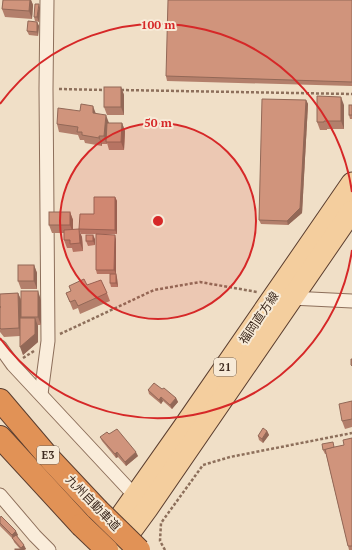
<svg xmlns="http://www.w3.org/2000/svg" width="352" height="550" font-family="'PT Serif','Noto Sans JP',serif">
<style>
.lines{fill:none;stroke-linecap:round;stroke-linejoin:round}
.minor-casing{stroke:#8d6f5b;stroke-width:15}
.primary-casing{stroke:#5b3e2f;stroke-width:23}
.motorway-casing{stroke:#5b3e2f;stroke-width:24}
.path{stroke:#8d6f5b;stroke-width:2.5;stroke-dasharray:3 2;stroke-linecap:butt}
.minor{stroke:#faeddb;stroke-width:13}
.primary{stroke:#f4ce9e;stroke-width:21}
.motorway{stroke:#e19256;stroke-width:22}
.motorway-bridge-casing{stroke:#5b3e2f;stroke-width:24;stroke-linecap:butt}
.motorway-bridge{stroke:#e19256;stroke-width:22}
.wall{fill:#b37f6b}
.shaded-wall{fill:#926857}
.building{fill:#d0947c;stroke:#926857}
.ring{fill:none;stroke:#d62828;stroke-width:2}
.labels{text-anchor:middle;stroke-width:4;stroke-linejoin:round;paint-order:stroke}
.shield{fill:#f7ead7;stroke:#756456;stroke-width:1}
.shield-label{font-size:11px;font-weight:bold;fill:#3d2a1f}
.street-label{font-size:12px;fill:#3d2a1f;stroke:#f7ead7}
.centre{fill:#d62828;stroke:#f7ead7;stroke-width:2}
.ring-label{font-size:12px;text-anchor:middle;font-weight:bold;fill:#d62828;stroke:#f7ead7;stroke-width:4;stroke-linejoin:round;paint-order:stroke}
</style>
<rect width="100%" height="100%" fill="#f0dfc7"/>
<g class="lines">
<!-- minor casing -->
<g class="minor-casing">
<g id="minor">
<path d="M291,298L352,301"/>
<path d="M0,347L13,365L136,497"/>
<path d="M41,394L48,341L46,89L47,0"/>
<path d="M0,495L35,536L49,550"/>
</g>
</g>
<!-- primary casing -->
<g class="primary-casing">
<g id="primary">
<path d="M104,540L183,428L352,183"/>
<path d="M117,550L147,509L352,211"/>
</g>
</g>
<!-- motorway casing -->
<g class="motorway-casing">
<g id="motorway">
<path d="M0,400L51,460L97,509"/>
<path d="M0,437L81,525"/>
</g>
</g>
<!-- path -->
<g class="path">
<path d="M59,89L106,90"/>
<path d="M121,90L352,94"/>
<path d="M60,334L154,290L200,282L257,292"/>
<path d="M23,358L34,351"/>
<path d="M165,550L160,541L161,523L203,465L230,457L352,433"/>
</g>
<!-- minor -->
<use href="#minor" class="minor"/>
<!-- primary -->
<use href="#primary" class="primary"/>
<!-- motorway -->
<use href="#motorway" class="motorway"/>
<!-- motorway-bridge casing -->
<g class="motorway-bridge-casing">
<g id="motorway-bridge">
<path d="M97,509L139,550"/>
<path d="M81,525L107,550"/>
</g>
</g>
<!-- motorway-bridge -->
<use href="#motorway-bridge" class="motorway-bridge"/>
</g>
<!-- wall -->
<g class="wall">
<path d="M3,0H31L33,5L32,19L5,17L2,9Z"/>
<path d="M352,0V86L167,81L166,76Z"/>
<path d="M40,8L39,22L35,21L34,17Z"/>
<path d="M37,22L39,26L38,36L29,35L27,31Z"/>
<path d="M121,87L124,95V115H107L104,107Z"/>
<path d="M306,100L308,104L302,213L288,225L261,224L259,220Z"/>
<path d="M344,105V129H327V130H320L317,122Z"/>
<path d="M352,105V119H350L349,115Z"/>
<path d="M96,114L109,123H122L125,131L124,150H109L107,143V144H102V146L85,143L84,140H80L78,135L59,132L57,124Z"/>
<path d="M115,197L117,201V234H81L79,229L94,214Z"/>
<path d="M70,212L73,220V229L82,237L83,251L73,252L72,248H67L64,240V233H52L49,225Z"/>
<path d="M95,239V245L88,246L86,241Z"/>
<path d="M116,239V274L117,278L118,287H111L110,283L111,274H97L96,270Z"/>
<path d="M34,265L37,273V289H21L18,281Z"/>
<path d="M87,285L107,293L110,301L80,314L78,308L73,310L66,293Z"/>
<path d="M18,293L21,299L41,300V325H38V342L23,355L20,336L4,337L0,332V294Z"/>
<path d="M162,389L176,398L178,402L172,409L163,401L161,404L149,394L148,390Z"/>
<path d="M352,401V427L345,429L342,421Z"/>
<path d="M267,431L269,435L263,443L259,440L258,436Z"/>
<path d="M100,437L138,456L126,466L118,457L116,458L102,441Z"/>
<path d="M352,438V550H349L326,454H325L323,450L344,445Z"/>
<path d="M0,518L18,535L17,536L26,549L24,550L20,549L14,542L13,539L0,526Z"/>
</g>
<!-- shaded-wall -->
<g class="shaded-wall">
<path d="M30,0H31L33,5L32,19L29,11Z"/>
<path d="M39,4L40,8L39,22L37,17Z"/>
<path d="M37,22L39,26L38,36L37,32Z"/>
<path d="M121,87L124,95V115L121,107Z"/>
<path d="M341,97L344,105V129L341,121Z"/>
<path d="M306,100L308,104L302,213L288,225L287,221Z"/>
<path d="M93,106L96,114L93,113Z"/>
<path d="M106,115L109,123L106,142L107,144L104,136Z"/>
<path d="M122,123L125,131L124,150L121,142Z"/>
<path d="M99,136L102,144V146L99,138Z"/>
<path d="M115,197L117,201V234L115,230Z"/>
<path d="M70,212L73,220V233L70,225Z"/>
<path d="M79,229L82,237L83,251L80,243Z"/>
<path d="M93,235L95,239V245L93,241Z"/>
<path d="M115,235L116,239V274L114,270Z"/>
<path d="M34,265L37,273V289L34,281Z"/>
<path d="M116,274L117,278L118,287L116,283Z"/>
<path d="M38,291L41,300V325L38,317Z"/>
<path d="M18,293L21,301V317L22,320V336L19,328Z"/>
<path d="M35,318L38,326V342L23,355L20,347Z"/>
<path d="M161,397L163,401L161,404L159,400Z"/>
<path d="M176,398L178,402L172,409L170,405Z"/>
<path d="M267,431L269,435L263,443L262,439Z"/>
<path d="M117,452L118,457L116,458L115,454Z"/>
<path d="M136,452L138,456L126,466L125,462Z"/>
<path d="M16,531L18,535L13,539L12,535Z"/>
<path d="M24,545L26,549L24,550H22L21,548Z"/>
</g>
<!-- building -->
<g class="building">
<path d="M3,0H30L29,11L2,9Z"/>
<path d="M168,0H352V82L166,76Z"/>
<path d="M35,4H39L37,17H34Z"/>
<path d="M28,21L37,22V32L27,31Z"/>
<rect x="104" y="87" width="17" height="20"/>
<path d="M317,96L341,97V121H324V122H317Z"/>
<path d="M262,99L306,100L300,208L287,221L259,220Z"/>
<path d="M81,104L93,106V113L106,115L104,136H99V138L82,135V132H77L78,127L57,124L58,108L80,111Z"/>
<rect x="349" y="105" width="3" height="10"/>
<path d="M107,123H122L121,142H106Z"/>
<path d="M94,197H115V230L79,229L80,214H94Z"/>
<rect x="49" y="212" width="21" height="13"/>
<path d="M79,229L80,243L70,244V240H64V230Z"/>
<path d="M96,234L115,235L114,270H96Z"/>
<rect x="86" y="235" width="7" height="6"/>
<rect x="18" y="265" width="16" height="16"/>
<rect x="110" y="274" width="6" height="9"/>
<path d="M84,279L87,285L101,280L107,293L78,306L75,300L70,302L66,293L71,291L69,286Z"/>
<rect x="21" y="291" width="17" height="26"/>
<path d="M18,293L19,328L1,329L0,328V307H1H0V294Z"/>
<path d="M20,318H35V334L20,347Z"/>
<path d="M351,359H352V366L351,365Z"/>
<path d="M154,383L162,389L164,388L176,398L170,405L161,397L159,400L148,390Z"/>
<path d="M352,401V419L342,421L339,404Z"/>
<path d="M263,428L267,431L262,439L258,436Z"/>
<path d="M117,429L136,452L125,462L117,452L115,454L100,437L107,432L109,434Z"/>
<path d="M352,438V546H348L325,449L344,445L343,440Z"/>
<path d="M333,442L334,447L323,450L322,444Z"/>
<path d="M1,516L16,531L12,535L0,523V518Z"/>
<path d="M16,535L24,545L21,548L12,538Z"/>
<rect x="15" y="549" width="8" height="1"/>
</g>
<!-- distance rings -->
<circle cx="158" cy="221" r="98" fill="#d62828" fill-opacity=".12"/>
<g class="ring">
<circle cx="158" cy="221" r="98"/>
<path d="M352 250A196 196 0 0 1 0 338M0 104A196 196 0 0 1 352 192"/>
</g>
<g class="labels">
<!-- shield labels -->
<g class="shield">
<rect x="214" y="358" width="22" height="18" rx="3"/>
<rect x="37" y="446" width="22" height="18" rx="3"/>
</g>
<g class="shield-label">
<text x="225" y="371">21</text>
<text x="48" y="459">E3</text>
</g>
<!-- street labels -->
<g class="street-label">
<text transform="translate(259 318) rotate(-56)" y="4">福岡直方線</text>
<text transform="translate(93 503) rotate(46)" y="4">九州自動車道</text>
</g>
</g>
<circle cx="158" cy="221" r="6" class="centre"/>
<g class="ring-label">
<text x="158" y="29">100 m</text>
<text x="158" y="127">50 m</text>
</g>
</svg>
